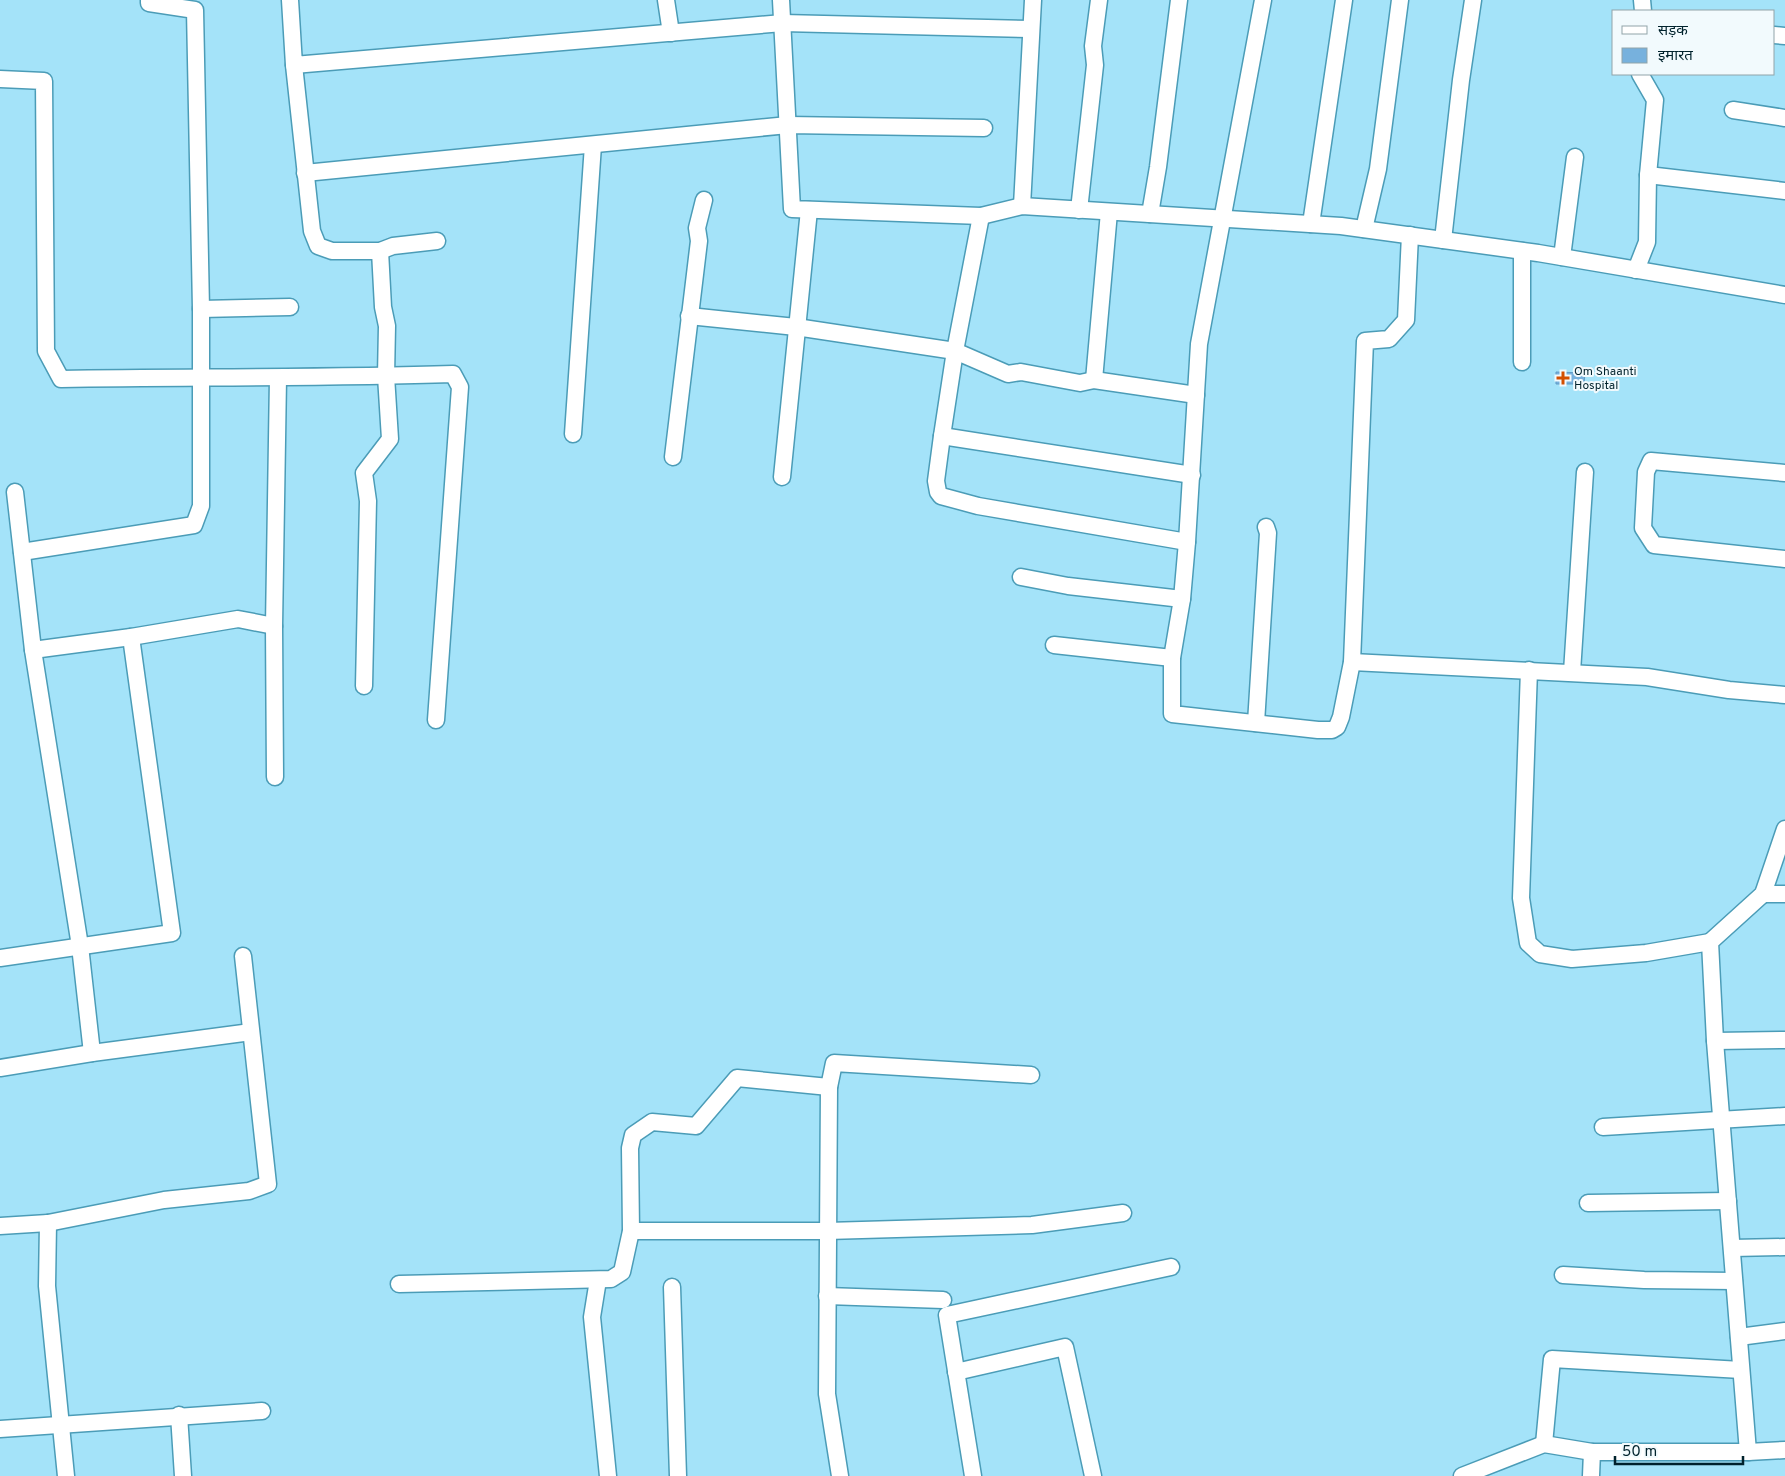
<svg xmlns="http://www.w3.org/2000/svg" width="1785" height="1476" font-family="Overpass,'Noto Sans Devanagari',sans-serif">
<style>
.building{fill:#77b1dd;stroke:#619bc6}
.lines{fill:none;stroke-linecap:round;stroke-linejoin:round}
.minor-casing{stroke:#4b9cb7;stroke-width:19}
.minor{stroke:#fff;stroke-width:16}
.poi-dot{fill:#d34f01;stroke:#f2fafd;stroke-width:2}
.labels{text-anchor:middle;stroke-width:4;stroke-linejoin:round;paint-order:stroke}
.poi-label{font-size:12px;fill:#00222c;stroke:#f2fafd;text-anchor:start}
</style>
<rect width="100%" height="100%" fill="#a4e3f9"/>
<!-- building -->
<path class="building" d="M1556,372L1585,373L1584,384H1556Z"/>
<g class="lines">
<!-- minor casing -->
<g class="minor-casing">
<g id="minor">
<path d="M290,0L294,65L783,23L1031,29"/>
<path d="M666,0L671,33"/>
<path d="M781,0L792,209L981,216L1022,206L1341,226L1538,253L1785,295"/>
<path d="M1263,0L1199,344L1187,542L1182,599L1172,658V714L1318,730H1332L1337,727L1341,717L1352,662L1365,341L1389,339L1406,320L1410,235"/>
<path d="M1642,0L1643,11"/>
<path d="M1774,35L1785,36"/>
<path d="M294,65L312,231L318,246L332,251H380L393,246L437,241"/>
<path d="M0,79L44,81L46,351L61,379C192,377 323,378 453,374L460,387L436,720"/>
<path d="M1733,110L1785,118"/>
<path d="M305,173L788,125L984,128"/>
<path d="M1648,175L1785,191"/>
<path d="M1022,206L1033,0"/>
<path d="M1079,210L1095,65L1093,46L1099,0"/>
<path d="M1150,214L1158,167L1179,0"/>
<path d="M981,216L955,351L942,436L936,481L938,492L941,496L978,506L1187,542"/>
<path d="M1311,224L1344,0"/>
<path d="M1364,229L1378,169L1400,0"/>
<path d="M1443,240L1461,80L1473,0"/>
<path d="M1522,251V362"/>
<path d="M1562,257L1575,157"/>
<path d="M1636,270L1647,242L1648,175L1655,100L1640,74"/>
<path d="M201,309L290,307"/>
<path d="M689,316L796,327L955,351L1008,374L1021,372L1080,383L1094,380L1196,395"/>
<path d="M1094,380L1109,212"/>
<path d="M573,434L593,145"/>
<path d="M942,436L1192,475"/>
<path d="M673,457L699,241L697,228L704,200"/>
<path d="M1785,473L1651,461L1646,472L1643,528L1654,545L1785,559"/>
<path d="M782,477L809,210"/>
<path d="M15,492L33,650L80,946L92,1053"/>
<path d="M22,552L194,525L201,506V309L195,10L149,3V0"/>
<path d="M1021,577L1068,586L1182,599"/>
<path d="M1054,645L1172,658"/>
<path d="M33,650L131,637L238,619L274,626"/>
<path d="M1352,662L1647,677L1729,690L1785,695"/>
<path d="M1529,670L1521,898L1528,943L1540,954L1572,959L1646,953L1710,942"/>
<path d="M1572,672L1585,472"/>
<path d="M364,686L368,501L364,473L390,439L386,376L387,326L383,307L380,251"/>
<path d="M1256,723L1268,533L1266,527"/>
<path d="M275,777L274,626L278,378"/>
<path d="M1763,894H1785"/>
<path d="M0,958L172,933L131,637"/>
<path d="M1715,1041L1785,1040"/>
<path d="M0,1068L92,1053L251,1032"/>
<path d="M1603,1127L1785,1116"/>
<path d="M1588,1203L1728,1201"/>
<path d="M48,1223L47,1286L66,1476"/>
<path d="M0,1226L48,1223L164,1200L249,1191L268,1184L243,956"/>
<path d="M631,1231H827L1032,1225L1123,1213"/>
<path d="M1732,1248L1785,1247"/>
<path d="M1563,1275L1644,1280L1734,1281"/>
<path d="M598,1280L592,1317L608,1476"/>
<path d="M399,1284L611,1279L622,1272L631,1231L630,1148L633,1135L652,1122L696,1126L737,1078L829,1087"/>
<path d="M672,1287L678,1476"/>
<path d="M827,1296L943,1300"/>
<path d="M1739,1337L1785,1331"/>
<path d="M956,1372L1065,1347L1093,1476"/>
<path d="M179,1415L183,1476"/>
<path d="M0,1429L262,1411"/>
<path d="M1544,1444L1552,1359L1741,1370"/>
<path d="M1748,1452L1715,1041L1710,942L1763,894L1785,829"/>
<path d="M840,1476L827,1394L829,1087L834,1063L1031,1075"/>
<path d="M973,1476L947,1315L1171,1267"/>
<path d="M1462,1476L1544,1444L1592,1452H1748L1785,1450"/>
<path d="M1591,1476L1592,1452"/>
</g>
</g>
<!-- minor -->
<use href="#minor" class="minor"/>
</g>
<!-- markers -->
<path class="poi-dot" d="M1560.5 370.5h5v5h5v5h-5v5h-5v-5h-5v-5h5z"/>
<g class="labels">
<!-- poi labels -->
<g class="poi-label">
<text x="1574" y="375">Om Shaanti<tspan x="1574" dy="14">Hospital</tspan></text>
</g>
</g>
<!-- legend -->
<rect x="1612" y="10" width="162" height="65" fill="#f2fafd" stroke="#91a4a9"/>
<rect x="1622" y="26" width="25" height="8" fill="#ffffff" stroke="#91a4a9"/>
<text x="1658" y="35" font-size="15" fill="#00222c">सड़क</text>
<rect x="1622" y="48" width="25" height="15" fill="#77b1dd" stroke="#91a4a9"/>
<text x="1658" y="60" font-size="15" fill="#00222c">इमारत</text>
<!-- scale -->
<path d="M1615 1456v8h128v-8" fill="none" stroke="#00222c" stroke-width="2.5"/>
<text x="1622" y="1456" font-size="15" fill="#00222c" stroke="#f2fafd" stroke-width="4" paint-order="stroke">50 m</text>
</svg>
